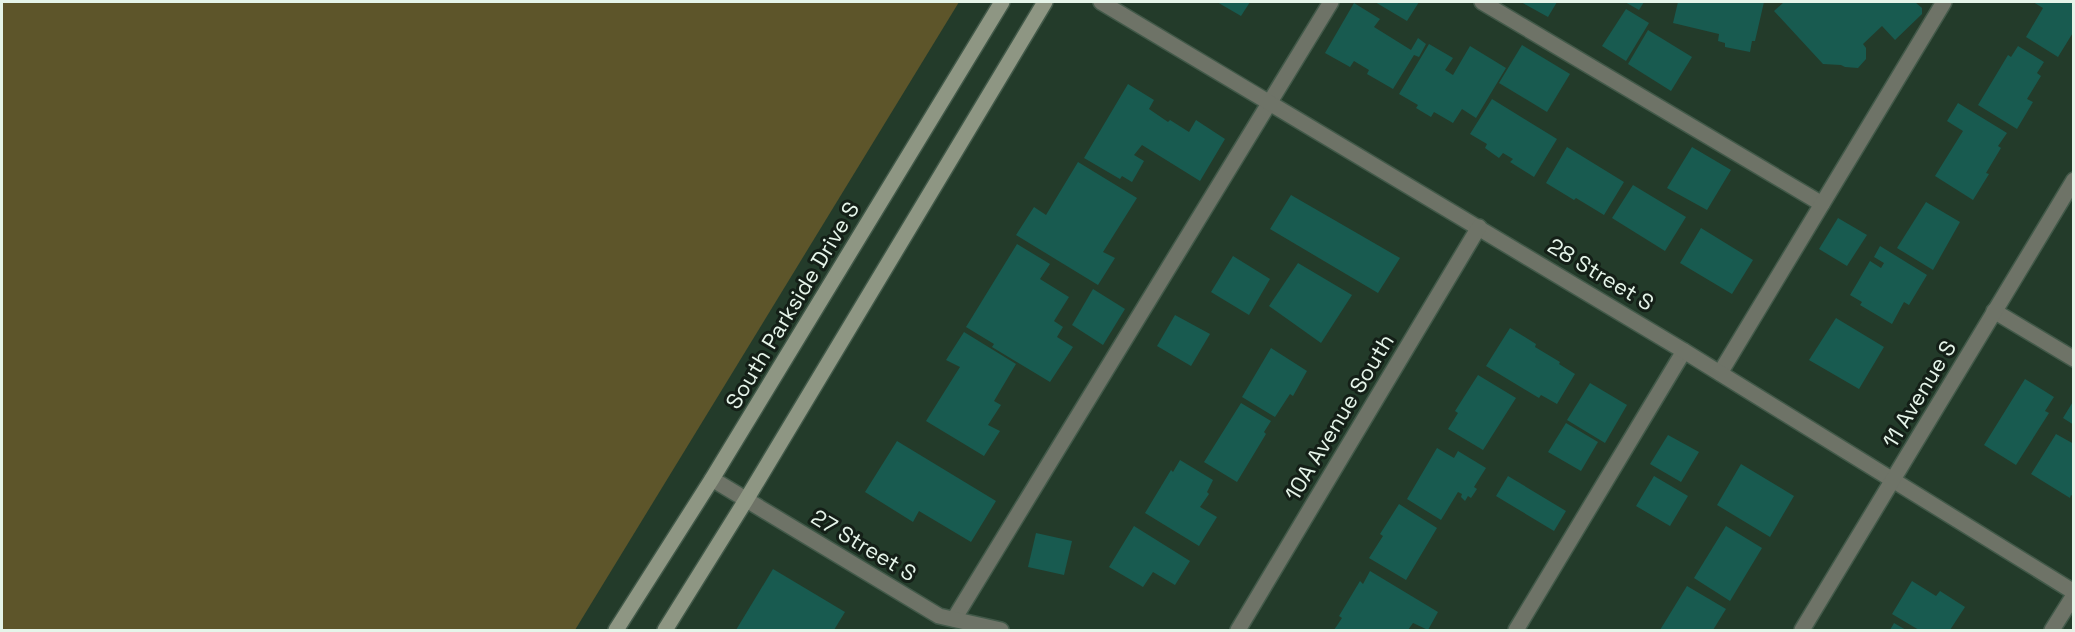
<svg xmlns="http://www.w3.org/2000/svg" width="2075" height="632" font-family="'Space Grotesk',sans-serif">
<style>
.green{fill:#5d552a}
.building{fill:#185b50}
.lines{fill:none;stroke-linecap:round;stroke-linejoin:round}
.lane-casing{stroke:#425949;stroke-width:18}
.street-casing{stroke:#425949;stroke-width:18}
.secondary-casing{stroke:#425949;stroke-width:18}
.lane{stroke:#6e7367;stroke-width:15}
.street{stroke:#6e7367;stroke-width:15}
.secondary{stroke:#8e9683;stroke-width:15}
.labels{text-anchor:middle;stroke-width:6;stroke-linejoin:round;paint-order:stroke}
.street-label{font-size:22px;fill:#e5f4e9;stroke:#141f17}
</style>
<rect width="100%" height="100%" fill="#233b2a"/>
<!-- green -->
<path class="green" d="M2,2H959L575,630H2Z"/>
<!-- building -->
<g class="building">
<path d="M1217,2H1250L1241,16Z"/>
<path d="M1375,2H1419L1407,21Z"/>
<path d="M1521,2H1557L1548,17Z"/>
<path d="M1625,2H1644L1639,10Z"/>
<path d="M1678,2H1764L1755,41H1752L1750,52L1725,47V43L1718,41L1719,34L1673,23Z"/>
<path d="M1784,2H1915L1922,8V14L1895,40L1882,26L1863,44L1866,48V59L1858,68L1845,67L1841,65L1823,64L1774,11Z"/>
<path d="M2033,2H2074V31L2058,57L2026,37L2043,8Z"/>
<path d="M1354,3L1380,19L1374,27L1411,50L1418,38L1426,44L1419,57L1414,55L1393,89L1367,74L1369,70L1354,61L1350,67L1325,53Z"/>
<path d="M1626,9L1649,23L1626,61L1602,46Z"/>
<path d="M1648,30L1692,57L1671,91L1628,64Z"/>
<path d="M1429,44L1453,58L1445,70L1453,75L1470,46L1506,68L1476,118L1462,109L1453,123L1434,112L1431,117L1416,108L1418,105L1399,94Z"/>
<path d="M1522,45L1570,74L1547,112L1499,83Z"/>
<path d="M2018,46L2044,62L2037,73L2041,76L2027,99L2033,102L2017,129L1978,105L2008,55L2011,57Z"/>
<path d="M1128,84L1154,100L1149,109L1168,122L1170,120L1189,132L1196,120L1225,139L1200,181L1142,145L1134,155L1144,161L1132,182L1122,176L1120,179L1084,158Z"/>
<path d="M1492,99L1557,139L1534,177L1510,162L1513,159L1503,153L1499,158L1485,148L1487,144L1470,134Z"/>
<path d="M1958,103L2007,133L1998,146L2001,148L1986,173L1989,174L1973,200L1935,176L1963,131L1947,121Z"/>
<path d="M1567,147L1624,182L1604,215L1576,198L1574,200L1546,183Z"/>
<path d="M1692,147L1731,170L1707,210L1667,188Z"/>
<path d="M1078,162L1137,198L1103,252L1115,258L1098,285L1016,235L1034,207L1046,215Z"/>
<path d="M1633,185L1686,217L1665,251L1612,218Z"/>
<path d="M1291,195L1400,258L1378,293L1270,229Z"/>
<path d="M1926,202L1960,222L1933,270L1897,248Z"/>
<path d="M1838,218L1867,235L1847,266L1819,249Z"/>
<path d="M1701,228L1753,260L1732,294L1680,263Z"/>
<path d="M1017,244L1050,264L1040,279L1069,297L1054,321L1063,327L1057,337L1073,347L1050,382L992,347L994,344L966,327Z"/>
<path d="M1880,246L1927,275L1909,305L1904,302L1892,324L1860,305L1862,302L1850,295L1870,261L1881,268L1884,263L1874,257Z"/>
<path d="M1233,256L1270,279L1249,315L1211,292Z"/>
<path d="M1298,263L1352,295L1321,343L1269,306Z"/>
<path d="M1093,289L1125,309L1103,345L1072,325Z"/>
<path d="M1175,315L1210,334L1191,366L1157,346Z"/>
<path d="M1836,318L1884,347L1859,389L1809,360Z"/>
<path d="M1510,328L1536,344L1535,347L1560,362L1559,364L1575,374L1557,404L1541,395L1539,398L1486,366Z"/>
<path d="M964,332L1016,364L994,401L1001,405L988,425L1000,431L984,456L926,421L960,367L946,360Z"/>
<path d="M1271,348L1307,371L1293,396L1290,394L1275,417L1242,397Z"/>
<path d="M1478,375L1516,398L1483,450L1448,429L1458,413L1455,411Z"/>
<path d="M2025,379L2054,397L2045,411L2049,413L2016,465L1984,445Z"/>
<path d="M1590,383L1627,405L1605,443L1567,420Z"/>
<path d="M2074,400V425L2063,418Z"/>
<path d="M1241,403L1271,421L1264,432L1266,434L1237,482L1204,462Z"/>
<path d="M1566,423L1598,442L1581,471L1548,452Z"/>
<path d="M2056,434L2074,444V497L2071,495L2070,498L2031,474Z"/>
<path d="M1668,435L1699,452L1681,482L1650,464Z"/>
<path d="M897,441L996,501L971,542L919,511L913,522L865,492Z"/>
<path d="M1437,448L1454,458L1458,451L1486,468L1474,487L1477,489L1471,498L1468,496L1465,501L1461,497L1462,494L1458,492L1441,520L1407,499Z"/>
<path d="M1180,460L1213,480L1207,492L1209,494L1200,507L1217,517L1199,546L1145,513L1171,470L1173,472Z"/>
<path d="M1741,464L1794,496L1770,537L1717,505Z"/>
<path d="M1508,476L1566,511L1554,531L1496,496Z"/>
<path d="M1654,476L1688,496L1670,526L1636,506Z"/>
<path d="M1399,504L1437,528L1406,580L1369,558L1383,536L1380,534Z"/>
<path d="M1134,526L1190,561L1175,585L1153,572L1143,587L1109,567Z"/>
<path d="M1726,526L1762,548L1730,601L1694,578Z"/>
<path d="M1036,533L1072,541L1064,575L1028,567Z"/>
<path d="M773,569L845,612L834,630H736Z"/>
<path d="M1370,571L1438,612L1428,630L1413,623L1408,630H1334L1342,618L1339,616L1360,581L1363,584Z"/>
<path d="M1912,581L1936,596L1940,591L1965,607L1950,630H1919L1892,614Z"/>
<path d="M1687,586L1726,609L1713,630H1660Z"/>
<path d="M1894,623L1906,630H1890Z"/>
</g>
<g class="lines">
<!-- lane casing -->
<g class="lane-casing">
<g id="lane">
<path d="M1482,2L1822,204"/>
<path d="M1994,311L2074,359"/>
<path d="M1720,373L1944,2"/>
<path d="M954,619L1331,2"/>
<path d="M1516,630L1684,351"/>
<path d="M2052,630L2074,595"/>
</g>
</g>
<!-- street casing -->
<g class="street-casing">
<g id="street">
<path d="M1101,2L1684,351L2074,592"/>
<path d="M712,479L939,616L1001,630"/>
<path d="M1238,630L1479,227"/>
<path d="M1802,630L2074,180"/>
</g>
</g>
<!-- secondary casing -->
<g class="secondary-casing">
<g id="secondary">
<path d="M616,630L712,479L1002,2"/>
<path d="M665,630L746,500L1045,2"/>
</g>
</g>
<!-- lane -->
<use href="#lane" class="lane"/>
<!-- street -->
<use href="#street" class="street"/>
<!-- secondary -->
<use href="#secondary" class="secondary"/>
</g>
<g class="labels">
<!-- street labels -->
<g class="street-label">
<text transform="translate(1601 274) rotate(31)" y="8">28 Street S</text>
<text transform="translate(792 305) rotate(-59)" y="8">South Parkside Drive S</text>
<text transform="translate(1919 394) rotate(-59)" y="8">11 Avenue S</text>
<text transform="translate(1339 417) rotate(-59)" y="8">10A Avenue South</text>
<text transform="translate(864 545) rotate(31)" y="8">27 Street S</text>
</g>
</g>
<!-- border -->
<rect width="2075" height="632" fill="none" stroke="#e5f4e9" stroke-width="6"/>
</svg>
